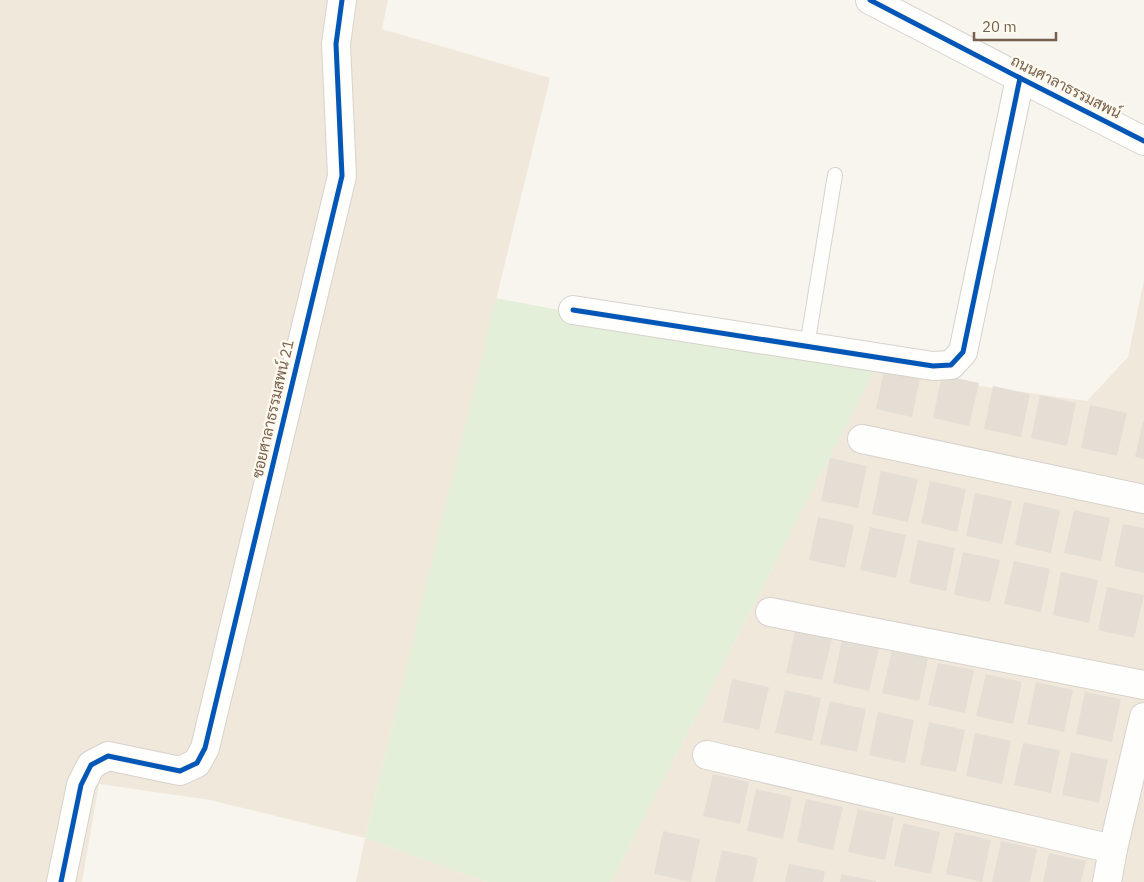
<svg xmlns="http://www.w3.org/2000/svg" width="1144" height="882" font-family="'IBM Plex Sans',Sarabun,sans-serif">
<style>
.residential{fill:#f1e8dc}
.green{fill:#e3efd9}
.building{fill:#e5ded5}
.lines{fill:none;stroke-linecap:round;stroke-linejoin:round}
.service-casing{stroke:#d7d2cc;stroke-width:16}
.minor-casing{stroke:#d7d2cc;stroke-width:30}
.tertiary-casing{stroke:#d7d2cc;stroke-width:30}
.service{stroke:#fefefc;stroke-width:14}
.minor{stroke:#fefefc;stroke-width:28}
.tertiary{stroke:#fefefc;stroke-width:28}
.cycleway-casing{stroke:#fefaf0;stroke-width:8}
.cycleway{stroke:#0057b8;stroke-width:5}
.labels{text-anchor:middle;stroke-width:4.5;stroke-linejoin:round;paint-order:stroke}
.street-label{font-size:15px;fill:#76604d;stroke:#fefaf0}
</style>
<rect width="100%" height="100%" fill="#f8f5ee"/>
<!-- residential -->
<g class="residential">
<path d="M0,0H388L382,29L550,78L365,838L487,882H356L365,838L210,800L99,784L82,882H0Z"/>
<path d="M1144,280V882H611L874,371L1087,401L1128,357Z"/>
</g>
<!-- green -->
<path class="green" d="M496,298L874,371L611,882H487L365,838Z"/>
<!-- building -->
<g class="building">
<path d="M885,366L921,374L912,417L876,409Z"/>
<path d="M942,375L979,383L969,426L933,418Z"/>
<path d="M993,386L1030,394L1021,437L984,429Z"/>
<path d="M1040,395L1076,403L1067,446L1031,438Z"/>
<path d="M1090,405L1127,413L1117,456L1081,448Z"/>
<path d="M1143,421H1144V459L1135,457Z"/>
<path d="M830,458L867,466L858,508L821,501Z"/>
<path d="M881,471L918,479L908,522L872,514Z"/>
<path d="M930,481L966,489L957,532L921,523Z"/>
<path d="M975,493L1012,501L1002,544L966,536Z"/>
<path d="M1024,502L1060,510L1051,553L1015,545Z"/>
<path d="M1074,510L1110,518L1101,561L1064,553Z"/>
<path d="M818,517L854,525L845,568L809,560Z"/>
<path d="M1123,524L1144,528V573L1114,566Z"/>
<path d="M870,527L906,535L896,578L860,570Z"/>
<path d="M918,540L955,548L946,591L909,583Z"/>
<path d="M963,552L1000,560L990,602L954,595Z"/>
<path d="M1014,561L1050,569L1041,612L1004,604Z"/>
<path d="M1061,572L1098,580L1089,623L1053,615Z"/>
<path d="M1107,587L1144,595L1134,638L1098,630Z"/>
<path d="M795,630L832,638L822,680L786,673Z"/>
<path d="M842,640L879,648L869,691L833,683Z"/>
<path d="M892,650L928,658L919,701L882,693Z"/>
<path d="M938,663L974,670L965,713L928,705Z"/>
<path d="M986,674L1022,682L1013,724L976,716Z"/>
<path d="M732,679L769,687L759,730L723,722Z"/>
<path d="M1036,682L1073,690L1064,732L1027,724Z"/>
<path d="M785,690L821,698L812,741L775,733Z"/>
<path d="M1085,692L1121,699L1112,742L1076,734Z"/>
<path d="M830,701L866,709L857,752L820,744Z"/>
<path d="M878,712L914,720L905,763L869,755Z"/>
<path d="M929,722L965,730L956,772L920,765Z"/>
<path d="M975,733L1011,741L1002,784L966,776Z"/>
<path d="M1023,743L1060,750L1051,793L1014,785Z"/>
<path d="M1071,752L1108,760L1099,803L1062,795Z"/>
<path d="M713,774L749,782L740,824L703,816Z"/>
<path d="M756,789L792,797L783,839L747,831Z"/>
<path d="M806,799L843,807L833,850L797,842Z"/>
<path d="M858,809L894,817L885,860L848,852Z"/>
<path d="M903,823L940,832L931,874L894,866Z"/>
<path d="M663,831L700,839L691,882L654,874Z"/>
<path d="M955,832L991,840L982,882L946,874Z"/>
<path d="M1001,841L1037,849L1030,882H992Z"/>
<path d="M722,850L758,858L753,882H715Z"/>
<path d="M1049,853L1086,861L1081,882H1043Z"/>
<path d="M789,864L825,871L823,882H785Z"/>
<path d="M841,874L876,881V882H840Z"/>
</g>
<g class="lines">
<!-- service casing -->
<g class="service-casing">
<path id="service" d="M807,346L835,175"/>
</g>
<!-- minor casing -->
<g class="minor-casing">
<g id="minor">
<path d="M573,310L933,366L951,365L963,352L1020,78"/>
<path d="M862,439L1144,499"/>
<path d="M770,612L1144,685"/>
<path d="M707,755L1113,849"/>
<path d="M61,882L81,785L91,765L108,756L180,771L197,763L205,748L342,176L336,44L342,0"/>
<path d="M1107,882L1113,849L1144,717"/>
</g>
</g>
<!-- tertiary casing -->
<g class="tertiary-casing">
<path id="tertiary" d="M870,0L1020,78L1144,141"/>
</g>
<!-- service -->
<use href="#service" class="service"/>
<!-- minor -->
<use href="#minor" class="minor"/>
<!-- tertiary -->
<use href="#tertiary" class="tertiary"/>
<!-- cycleway casing -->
<g class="cycleway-casing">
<g id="cycleway">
<path d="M870,0L1020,78L1144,141"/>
<path d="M573,310L933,366L951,365L963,352L1020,78"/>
<path d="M61,882L81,785L91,765L108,756L180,771L197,763L205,748L342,176L336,44L342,0"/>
</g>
</g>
<!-- cycleway -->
<use href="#cycleway" class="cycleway"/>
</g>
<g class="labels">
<!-- street labels -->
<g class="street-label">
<text transform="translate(1066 87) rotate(27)" y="5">ถนนศาลาธรรมสพน์</text>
<text transform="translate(273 409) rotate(-77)" y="5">ซอยศาลาธรรมสพน์ 21</text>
</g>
</g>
<!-- scale -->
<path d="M974 32v8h82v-8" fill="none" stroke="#76604d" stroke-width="2.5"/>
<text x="982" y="32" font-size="15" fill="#76604d" stroke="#fefaf0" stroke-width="4" paint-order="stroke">20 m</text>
</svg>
